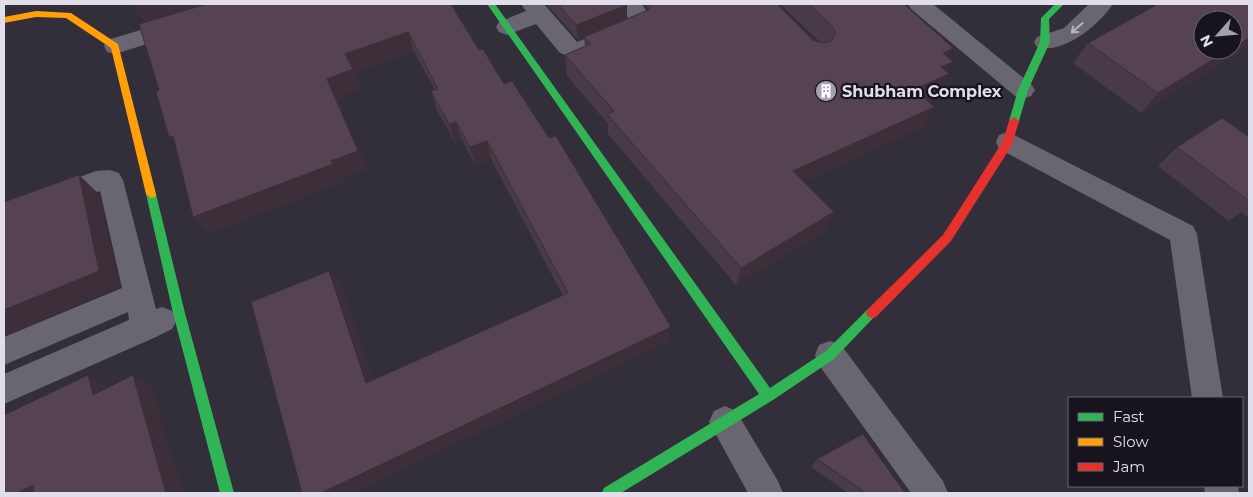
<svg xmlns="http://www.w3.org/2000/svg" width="1253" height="497" font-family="Montserrat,sans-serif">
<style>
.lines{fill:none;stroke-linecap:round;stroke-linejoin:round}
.street{fill:#696671;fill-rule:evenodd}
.fast{fill:#30b455;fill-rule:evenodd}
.slow{fill:#ff9f0a;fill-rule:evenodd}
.jam{fill:#e5322d;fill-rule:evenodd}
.wall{fill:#493a47}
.shaded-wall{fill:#3c2f39}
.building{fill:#554352;stroke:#3c2f39}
.oneway{stroke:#b7b3c0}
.labels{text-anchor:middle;stroke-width:4.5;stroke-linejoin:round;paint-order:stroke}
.poi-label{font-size:16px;font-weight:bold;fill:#e1ddeb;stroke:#17141e;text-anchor:start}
</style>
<rect width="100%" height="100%" fill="#322e3a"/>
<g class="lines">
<!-- street -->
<g class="street">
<path d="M228,4H262L259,9L115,54L107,52L104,46L107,40Z"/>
<path d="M521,4H544L577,42L630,21L619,4H642L653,21L646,31L582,58H574L560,53L536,24L507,35L499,32L496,27L499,22L526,11Z"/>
<path d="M908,4H933L1031,84L1035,90L1031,96L1023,99L1015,96L911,9Z"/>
<path d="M1089,4H1113C1099,25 1063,55 1037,47L1034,42L1037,37L1064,28Z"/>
<path d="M1008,132L1193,226L1197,234L1223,398H1192L1170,240L999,149L996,142L999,135Z"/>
<path d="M110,170L119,173L123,180L156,309L162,307L172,311L177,320L172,329L156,337L4,404V374L129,320L128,312L4,365V337L122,288L100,191L4,227V205L96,171Z"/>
<path d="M830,341L841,345L943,481L948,493H911L819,365L815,355L819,345Z"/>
<path d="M725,406L736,411L778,481L783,493H748L709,422L714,411Z"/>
<path d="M1204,486H1238L1239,493H1205Z"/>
</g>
<!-- fast -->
<g class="fast">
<path d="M487,4H495L770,388L826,351L868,309L872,308L876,309L878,313L834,359L773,400L621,493H602L604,488L759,394Z"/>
<path d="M1055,4H1064L1049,19L1050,42L1028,90L1019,121L1018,124H1010L1009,121L1018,90L1040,42L1041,18Z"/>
<path d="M151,190L156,194L185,313L234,493H220L173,313L146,194Z"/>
</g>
<!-- slow -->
<path class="slow" d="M36,11L71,13L118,44L156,194L155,197L151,198L146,194L111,48L66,18L36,17L4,23V17Z"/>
<!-- jam -->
<path class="jam" d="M1014,117L1019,121L1012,145L951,241L876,317L872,318L868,317L866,313L868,309L943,235L1003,141L1009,121Z"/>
</g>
<!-- wall -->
<g class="wall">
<path d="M451,4L479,50L504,84L669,341L352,493L329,271L341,286L372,380L563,296L491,159L475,165L462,140L455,143L437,110L431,91L435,90L414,52L355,73L362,89L337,98L367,169L341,178L343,182L209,233L175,143L169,137L145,23L133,6Z"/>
<path d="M546,4H626L627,19L648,10L644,4H777L813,40L820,42L780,4H904L953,48L948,57L953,62L947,73L949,74L938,95L927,100L923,127L804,182L826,230L736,285L608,134V124L567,76L565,55L585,46L584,37L586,36L578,40Z"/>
<path d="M1249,4V46L1141,113L1073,63L1088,43Z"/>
<path d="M1249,137V218L1241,212L1229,221L1158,166L1177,147Z"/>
<path d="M817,459L905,493H848L811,467Z"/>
</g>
<!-- shaded-wall -->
<g class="shaded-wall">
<path d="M142,4H222L147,26L133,6Z"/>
<path d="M627,5V20L578,40L576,25Z"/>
<path d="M408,32L414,52L355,73L362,89L337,98L367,169L341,178L343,182L209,233L193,217L331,161L327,79L345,54Z"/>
<path d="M1249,38V46L1141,113L1158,93L1229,50H1233V48Z"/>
<path d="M953,48L944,65L953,62L946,75L949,74L938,95L905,110L915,89L943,53Z"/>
<path d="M934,107L923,127L787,190L793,171Z"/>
<path d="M456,122L462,140L455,143L449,124Z"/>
<path d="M173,136L185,155L169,137Z"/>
<path d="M487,141L491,159L475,165L470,147Z"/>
<path d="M79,175L99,194L120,287L4,337V310Z"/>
<path d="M834,212L826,230L736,285L741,268Z"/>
<path d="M329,271L341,286L377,395L366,383Z"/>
<path d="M671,327L669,341L352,493H321Z"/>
<path d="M88,375L109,387L93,395Z"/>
<path d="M133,375L152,387L183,493H166Z"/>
<path d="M33,485L57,493H17Z"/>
</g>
<!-- building -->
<g class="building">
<path d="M132,4H142L133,6Z"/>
<path d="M207,4H451L479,50L483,49L504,84L512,81L549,138L556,136L671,327L321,493H302L251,302L329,271L366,383L568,293L487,141L470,147L456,122L449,124L431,91L438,89L408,32L345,54L353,69L327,79L358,151L331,161L333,164L193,217L173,136L169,137L156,92L159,90L139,24Z"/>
<path d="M558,4H626L627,5L576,25Z"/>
<path d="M652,4H777L813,40L822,43L831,41L836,33L832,26L809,4H904L953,48L943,53L953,62L941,67L949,74L915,89L934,107L793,171L834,212L741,268L607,114L614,111L565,55L590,44L584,37L648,10Z"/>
<path d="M1158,4H1249V38L1233,48V20H1203V50H1229L1158,93L1088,43Z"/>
<path d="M1222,118L1249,137V201L1177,147Z"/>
<path d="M79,175L99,271L4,310V202Z"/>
<path d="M88,375L93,395L133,375L166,493H34L33,485L17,493H4V415Z"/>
<path d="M863,434L905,493H866L817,459Z"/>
</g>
<!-- one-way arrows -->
<defs><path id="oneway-shaft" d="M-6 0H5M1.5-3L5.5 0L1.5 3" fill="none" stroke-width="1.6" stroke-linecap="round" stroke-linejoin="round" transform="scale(1.25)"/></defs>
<use class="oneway" href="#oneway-shaft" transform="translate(1077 28) rotate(139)"/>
<!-- icons -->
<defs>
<g id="building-disc" transform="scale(1.125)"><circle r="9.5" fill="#a4a0ad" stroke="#17141e"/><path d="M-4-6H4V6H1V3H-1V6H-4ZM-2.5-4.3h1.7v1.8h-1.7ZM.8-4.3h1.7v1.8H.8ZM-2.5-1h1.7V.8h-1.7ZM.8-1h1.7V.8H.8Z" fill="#fff"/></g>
</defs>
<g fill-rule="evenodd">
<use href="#building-disc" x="826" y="91"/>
</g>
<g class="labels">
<!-- poi labels -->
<g class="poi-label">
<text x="842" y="97">Shubham Complex</text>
</g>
</g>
<!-- border -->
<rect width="1253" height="497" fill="none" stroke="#e1ddeb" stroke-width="10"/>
<!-- legend -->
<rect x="1068" y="397" width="175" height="90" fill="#17141e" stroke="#686470"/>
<rect x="1078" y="413" width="25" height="8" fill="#30b455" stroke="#686470"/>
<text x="1113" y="422" font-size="15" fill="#e1ddeb">Fast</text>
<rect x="1078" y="438" width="25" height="8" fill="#ff9f0a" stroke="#686470"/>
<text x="1113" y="447" font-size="15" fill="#e1ddeb">Slow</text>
<rect x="1078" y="463" width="25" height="8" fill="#e5322d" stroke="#686470"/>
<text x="1113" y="472" font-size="15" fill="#e1ddeb">Jam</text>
<!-- north arrow -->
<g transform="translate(1218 35) rotate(243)"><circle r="24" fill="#17141e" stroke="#686470"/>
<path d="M0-4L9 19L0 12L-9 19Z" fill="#a4a0ad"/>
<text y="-8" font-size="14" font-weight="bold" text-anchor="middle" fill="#e1ddeb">N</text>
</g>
</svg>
